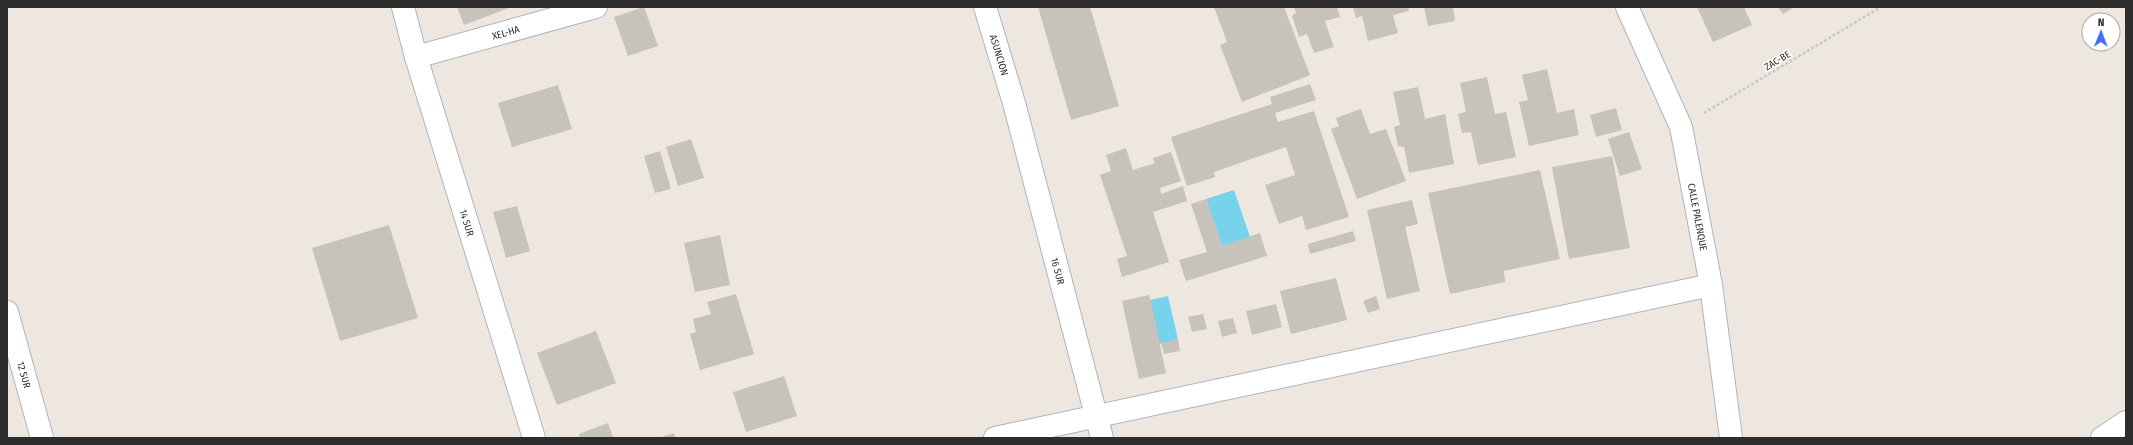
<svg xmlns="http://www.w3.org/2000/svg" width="2133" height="445" font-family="'Fira Sans Condensed',sans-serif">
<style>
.water{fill:#77d3ec}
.building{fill:#c7c2bb}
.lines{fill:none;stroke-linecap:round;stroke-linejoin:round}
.minor-casing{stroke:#b0b3bd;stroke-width:24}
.path{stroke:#c8c8c8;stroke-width:2.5;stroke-dasharray:3 2;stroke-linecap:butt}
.minor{stroke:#fff;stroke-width:22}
.labels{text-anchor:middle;stroke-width:3;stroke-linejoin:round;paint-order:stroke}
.street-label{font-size:10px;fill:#2d2d2d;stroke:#fff}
</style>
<rect width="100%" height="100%" fill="#eee7e0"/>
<!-- water -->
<g class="water">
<path d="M1234,190L1250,237L1222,246L1206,199Z"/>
<path d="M1168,296L1178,339L1159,344L1150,300Z"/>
</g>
<!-- building -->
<g class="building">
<path d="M457,7H511L464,25Z"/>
<path d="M644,7L658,46L628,56L614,17Z"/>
<path d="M1038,7H1090L1119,106L1071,120Z"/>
<path d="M1214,7H1284L1310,75L1242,102L1220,45L1227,42Z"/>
<path d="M1294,7H1337L1340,17L1325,21L1334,47L1314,53L1307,34L1299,37L1292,16L1296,13Z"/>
<path d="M1353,7H1408L1409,11L1393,15L1398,33L1368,41L1362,16L1356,18Z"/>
<path d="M1424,7H1453L1455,21L1428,26Z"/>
<path d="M1697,7H1744L1752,25L1713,42Z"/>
<path d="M1778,7H1794L1783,14Z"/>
<path d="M1547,69L1557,113L1574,109L1579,135L1529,146L1519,102L1528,100L1522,75Z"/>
<path d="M1487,77L1495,114L1506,112L1516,157L1478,165L1471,132L1462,133L1458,114L1466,112L1460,83Z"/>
<path d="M1310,84L1316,100L1275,113L1278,122L1314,111L1349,217L1306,230L1302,216L1279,224L1265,185L1295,175L1286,147L1214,172L1215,177L1187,186L1171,137L1272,104L1270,97Z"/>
<path d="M558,85L572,129L512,147L498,103Z"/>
<path d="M1418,87L1425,119L1445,114L1454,164L1409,173L1404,147L1398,146L1394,127L1400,125L1393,92Z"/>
<path d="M1616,108L1622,130L1596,137L1590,115Z"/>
<path d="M1361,109L1370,134L1386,129L1406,181L1357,199L1331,129L1339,126L1336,118Z"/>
<path d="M1629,132L1642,169L1620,176L1608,139Z"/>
<path d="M691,139L704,178L678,186L666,147Z"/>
<path d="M1126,148L1133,170L1155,163L1153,158L1171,152L1181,181L1160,188L1161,194L1183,186L1187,201L1153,212L1169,262L1122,277L1117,259L1127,256L1100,175L1111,171L1106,155Z"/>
<path d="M660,151L671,189L655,193L644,156Z"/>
<path d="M1612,156L1630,248L1569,259L1552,167Z"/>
<path d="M1540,170L1560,259L1504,271L1505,282L1450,294L1428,193Z"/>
<path d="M1206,199L1222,246L1260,233L1267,256L1186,281L1179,260L1207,252L1191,204Z"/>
<path d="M1412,200L1418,224L1405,227L1420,291L1387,299L1367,210Z"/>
<path d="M517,206L530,251L506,258L493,212Z"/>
<path d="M389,225L418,318L340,341L312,248Z"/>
<path d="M1353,231L1356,241L1310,254L1308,244Z"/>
<path d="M720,235L730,285L695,292L684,243Z"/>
<path d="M1336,278L1347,320L1291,334L1280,291Z"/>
<path d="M736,294L754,354L700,370L690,334L696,332L693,319L711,314L707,302Z"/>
<path d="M1149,295L1166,373L1139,379L1122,301Z"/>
<path d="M1376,296L1380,309L1368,313L1363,301Z"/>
<path d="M1276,304L1282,327L1252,335L1246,311Z"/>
<path d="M1203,314L1207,329L1192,332L1188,317Z"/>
<path d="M1233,318L1237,333L1222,337L1218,321Z"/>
<path d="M596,331L616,383L557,405L537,353Z"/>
<path d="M1178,339L1180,351L1164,354L1161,343Z"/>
<path d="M784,376L797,416L746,432L733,392Z"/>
<path d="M608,423L613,438H580L579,434Z"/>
<path d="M674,433L676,438H658Z"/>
</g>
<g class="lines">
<!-- minor casing -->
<g class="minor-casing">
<g id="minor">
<path id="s1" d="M403,7L416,57L534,438"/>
<path id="s2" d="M985,7L1014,103L1102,438"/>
<path id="s3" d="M1627,7L1681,127L1711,285L1731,438"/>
<path id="s4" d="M416,57L596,7"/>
<path id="s5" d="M7,312L42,438"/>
<path d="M995,438L1711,285"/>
<path d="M2102,438L2126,422"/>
</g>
</g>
<!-- path -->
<path class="path" d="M1704,113L1881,7"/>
<!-- minor -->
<use href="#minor" class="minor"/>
</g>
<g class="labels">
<!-- street labels -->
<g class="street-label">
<text dy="4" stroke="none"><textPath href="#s4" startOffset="93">XEL-HA</textPath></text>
<text dy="4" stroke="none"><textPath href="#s2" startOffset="50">ASUNCION</textPath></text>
<text transform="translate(1777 60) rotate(-31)" y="4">ZAC-BE</text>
<text dy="4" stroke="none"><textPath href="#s3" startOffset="223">CALLE PALENQUE</textPath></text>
<text dy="4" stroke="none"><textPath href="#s1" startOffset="225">14 SUR</textPath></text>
<text dy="4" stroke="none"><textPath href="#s2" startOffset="274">16 SUR</textPath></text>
<text dy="4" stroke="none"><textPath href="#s5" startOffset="65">12 SUR</textPath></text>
</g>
</g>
<!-- border -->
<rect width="2133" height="445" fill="none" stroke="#2d2d2d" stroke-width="16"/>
<!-- north arrow -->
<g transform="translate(2101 32) rotate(1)"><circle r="19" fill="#ffffff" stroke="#ababab"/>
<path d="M0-3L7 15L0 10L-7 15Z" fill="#456ff6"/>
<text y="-6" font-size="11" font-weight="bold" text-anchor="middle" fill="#2d2d2d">N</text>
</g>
</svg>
